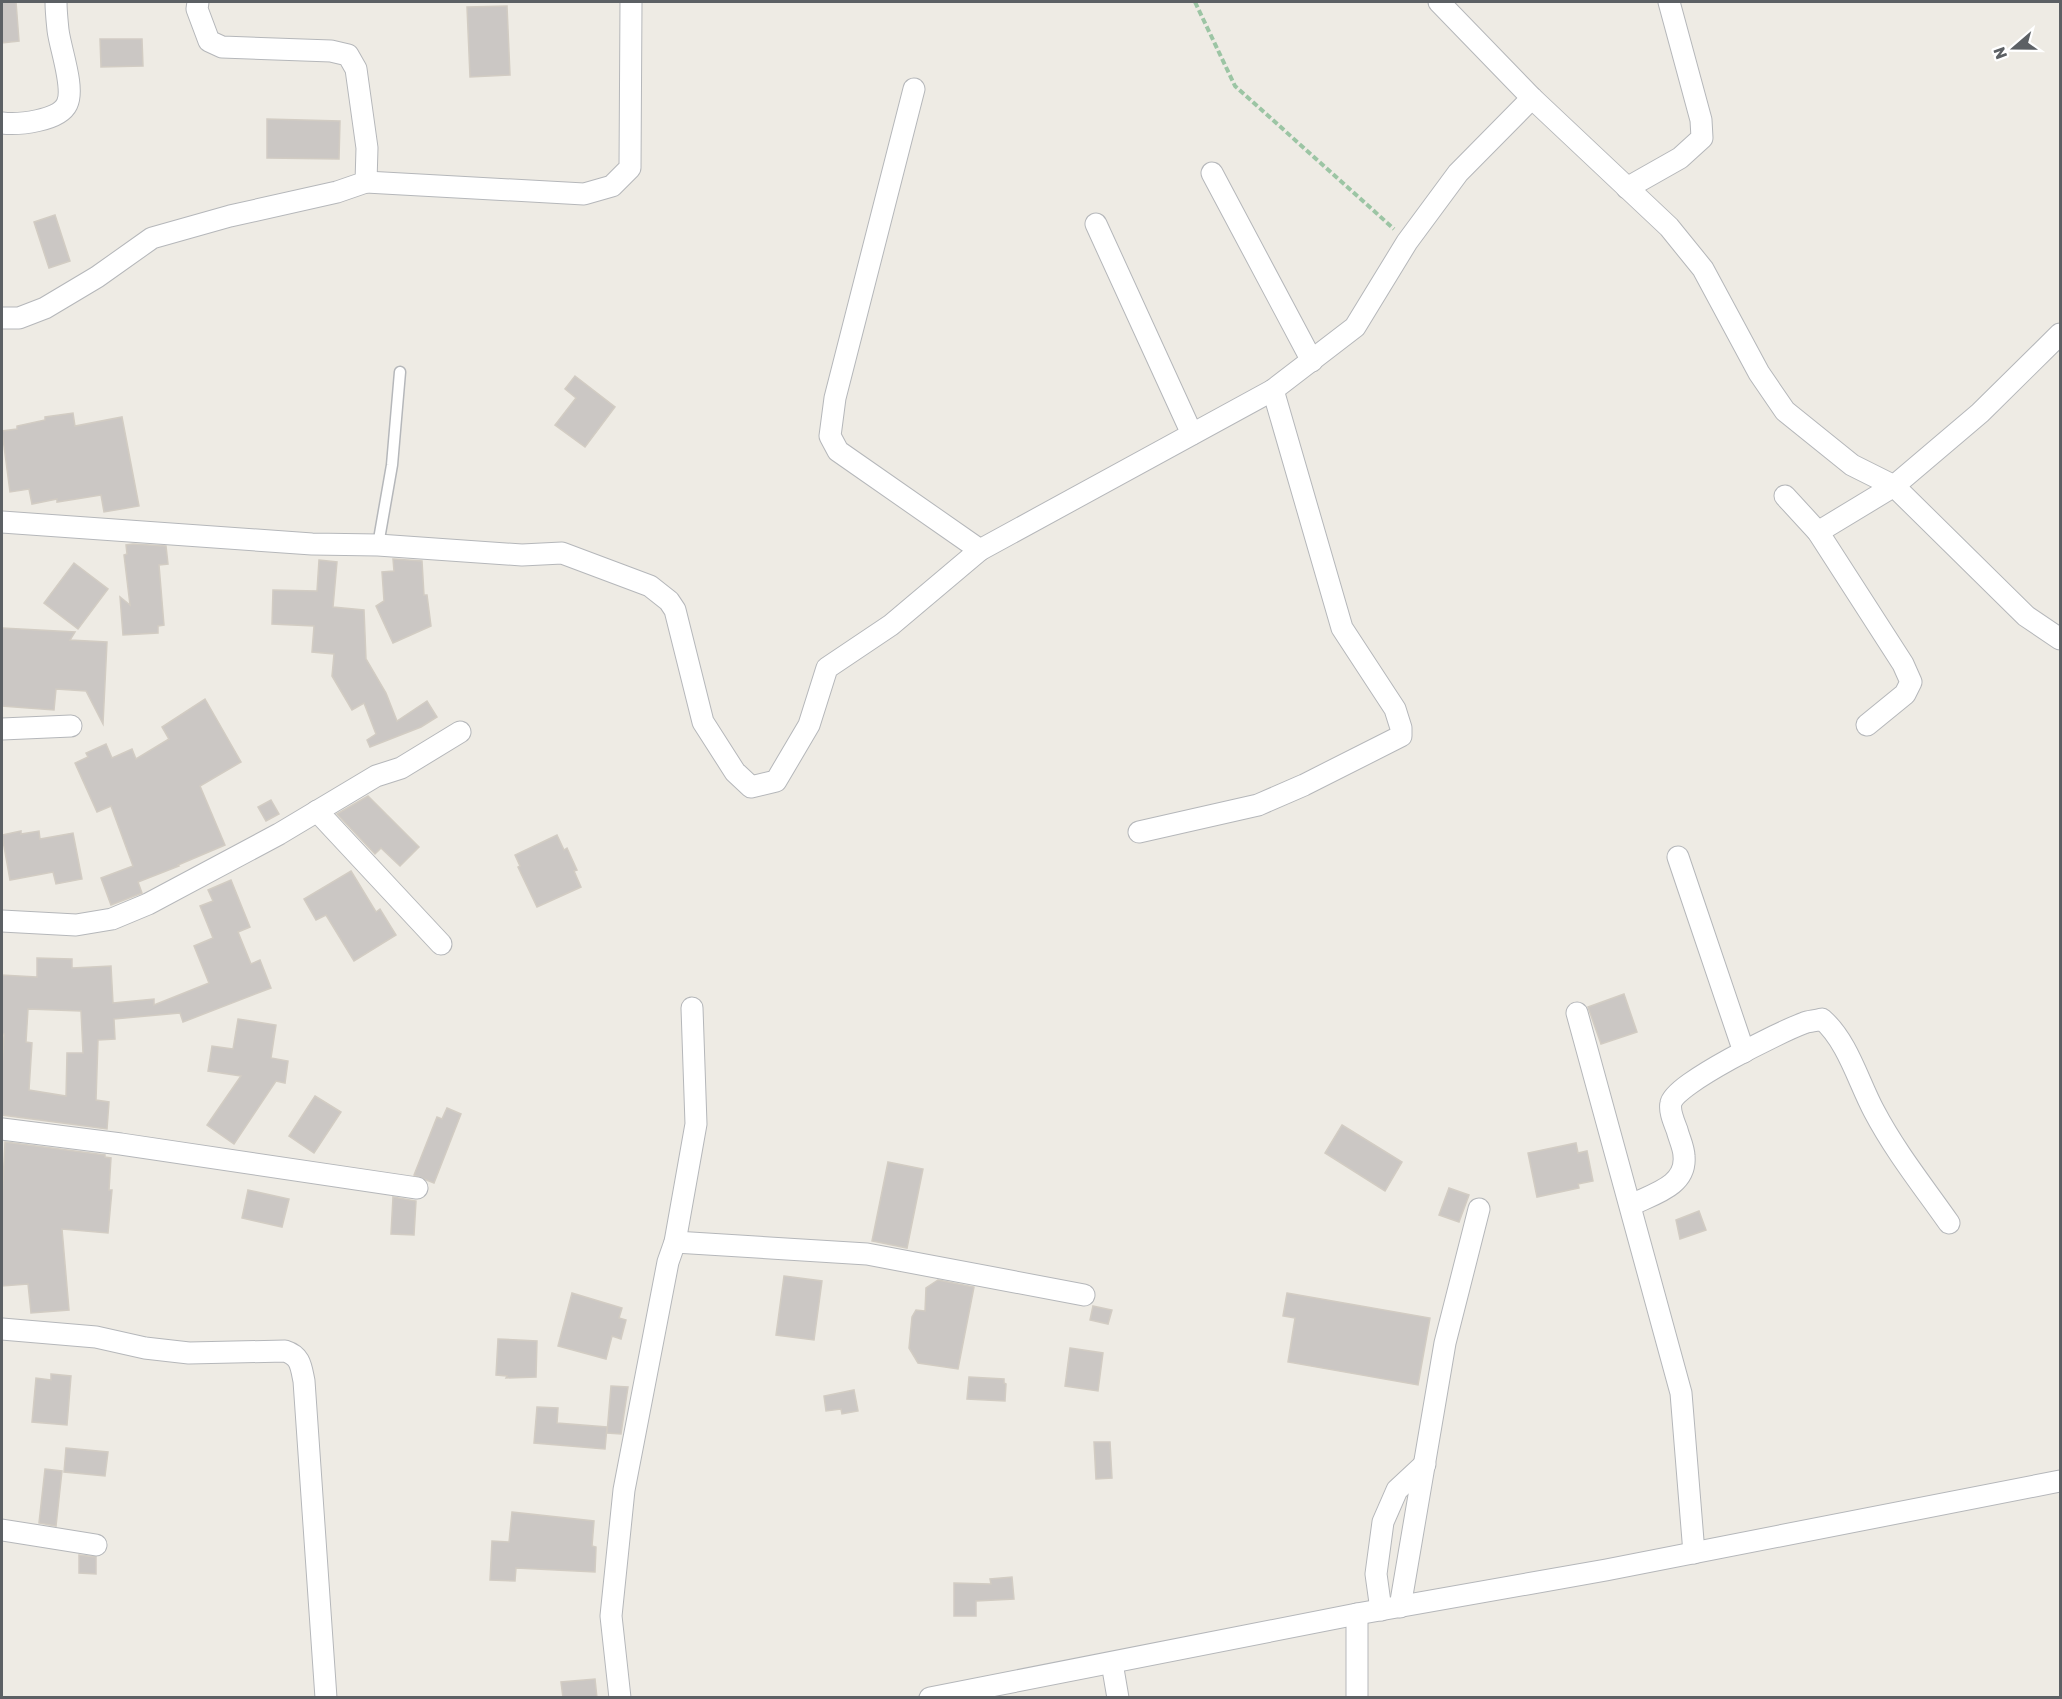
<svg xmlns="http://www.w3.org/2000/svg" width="2062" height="1699" font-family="Rubik,sans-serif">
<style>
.building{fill:#cbc7c4;stroke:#d2ccc3;stroke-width:1.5;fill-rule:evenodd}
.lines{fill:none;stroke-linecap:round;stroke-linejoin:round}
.service-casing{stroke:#b5b7ba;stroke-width:13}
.minor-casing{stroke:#b5b7ba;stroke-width:23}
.path{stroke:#9cc5a4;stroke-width:4;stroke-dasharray:6 3;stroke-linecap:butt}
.service{stroke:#fff;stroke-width:10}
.minor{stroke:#fff;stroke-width:21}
</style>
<rect width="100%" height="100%" fill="#eeebe4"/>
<!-- building -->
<g class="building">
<path d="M2,2H16L19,41L2,43Z"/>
<path d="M507,6L510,75L470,77L467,7Z"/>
<path d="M100,39H142L143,66L101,67Z"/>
<path d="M267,119L340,121L339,159L267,158Z"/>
<path d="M55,215L70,261L49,268L34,222Z"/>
<path d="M575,376L615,407L585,447L555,425L576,398L565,389Z"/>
<path d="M73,413L75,426L122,417L139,506L104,512L101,495L57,502V499L32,504L29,489L10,492L2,431L17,429V426L45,420V417Z"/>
<path d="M133,544L166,546L168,564L159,565L164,625L158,626V633L123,635L120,597L130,605L124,555L127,554L126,545Z"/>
<path d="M393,559L422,561L424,595H427L431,626L393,643L376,606L384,601L382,572L394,571Z"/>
<path d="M319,560L337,562L333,607L364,610L366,659L386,693L397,721L427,701L437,717L421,727L370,747L367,740L376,734L364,703L352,710L332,676L334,654L312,652L314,626L272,624L273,590L317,591Z"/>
<path d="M74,563L108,589L78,629L44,603Z"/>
<path d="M2,628L75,632L70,640L107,642L103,724L86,691L56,689L54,710L2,706Z"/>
<path d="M205,699L241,762L200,786L225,845L178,865L179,866L138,882L142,893L111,905L101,878L133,866L111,806L97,812L75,763L88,757L86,753L106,744L112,758L132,749L136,759L169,739L162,727Z"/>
<path d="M368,796L419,847L400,866L381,848L375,854L337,814Z"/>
<path d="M271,800L279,814L266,821L258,807Z"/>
<path d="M21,831V834L39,831L40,839L73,833L82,879L56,884L53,872L10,880L2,835Z"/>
<path d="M557,835L564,850L567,848L577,870L574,871L581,887L537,907L518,867L520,866L515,855Z"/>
<path d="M351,871L376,912L380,909L396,935L354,961L326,915L316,920L304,899Z"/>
<path d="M231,880L250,927L238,932L251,964L260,960L271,988L183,1022L180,1013L114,1019L115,1039L98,1040L96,1100L109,1102L107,1129L2,1115V1069L4,1034H2V975L37,977V958L72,959V968L111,966L113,1003L154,999V1005L209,983L194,946L213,938L200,906L213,901L208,890ZM28,1009L81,1011L83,1053H67L66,1096L29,1090L32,1043L26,1042Z"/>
<path d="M1624,994L1637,1032L1601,1044L1588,1007Z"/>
<path d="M238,1019L276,1025L271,1058L288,1061L285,1083L276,1081L234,1144L207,1125L241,1076L208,1071L212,1046L233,1049Z"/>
<path d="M315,1096L341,1112L314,1153L289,1136Z"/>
<path d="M447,1108L461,1114L434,1183L414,1175L437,1117L442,1119Z"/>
<path d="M1342,1125L1402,1162L1385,1191L1325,1153Z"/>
<path d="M5,1142L105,1155V1157L111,1158L109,1190H112L108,1233L62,1229L69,1310L31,1313L28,1284L2,1286V1202Z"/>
<path d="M1576,1143L1578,1153L1587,1151L1593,1181L1578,1184L1579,1188L1537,1197L1528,1153Z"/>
<path d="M888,1162L923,1169L907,1248L872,1241Z"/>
<path d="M1449,1188L1469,1195L1459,1222L1439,1215Z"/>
<path d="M248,1190L289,1199L282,1227L242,1218Z"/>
<path d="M393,1197L416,1201L414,1235L391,1234Z"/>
<path d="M1699,1211L1706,1230L1680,1239L1676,1220Z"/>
<path d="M784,1276L822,1281L814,1340L776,1335Z"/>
<path d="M938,1280L974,1287L958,1369L918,1363L909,1348L912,1317L916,1310L925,1311L926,1288Z"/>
<path d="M572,1293L622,1308L619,1318L626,1320L621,1339L612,1336L606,1359L558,1346Z"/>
<path d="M1287,1293L1430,1318L1418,1385L1288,1362L1295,1318L1283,1316Z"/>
<path d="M1093,1306L1112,1310L1108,1324L1090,1320Z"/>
<path d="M498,1339L537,1341L536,1377L506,1378L507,1376L496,1375Z"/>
<path d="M1070,1348L1103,1353L1098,1391L1065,1386Z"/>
<path d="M51,1374L71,1376L67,1425L32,1422L36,1378L51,1380Z"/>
<path d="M969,1377L1004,1379V1383L1006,1384L1005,1401L967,1399Z"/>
<path d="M611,1386L628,1387L621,1434L607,1433Z"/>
<path d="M854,1390L858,1411L842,1414L841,1409L826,1411L824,1396Z"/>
<path d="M537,1407L558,1408L557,1423L607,1427L605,1449L534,1443Z"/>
<path d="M1094,1442H1110L1112,1478L1096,1479Z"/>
<path d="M66,1448L108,1452L105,1476L64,1472Z"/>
<path d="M45,1469L62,1471L56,1526L39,1523Z"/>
<path d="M512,1512L594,1521L592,1546L596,1547L595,1572L516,1568L515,1581L490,1580L492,1541L509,1542Z"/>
<path d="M79,1555L96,1557V1574L79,1573Z"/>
<path d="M1012,1577L1014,1599L976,1601V1616H954V1583L991,1584L990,1579Z"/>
<path d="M595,1679L597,1698H563L561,1682Z"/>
</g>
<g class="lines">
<!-- service casing -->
<g class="service-casing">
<path id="service" d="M378,545L392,465L400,372"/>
</g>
<!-- minor casing -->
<g class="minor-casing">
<g id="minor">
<path d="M1439,2L1532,98L1669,227L1703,269L1759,373L1785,411L1852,465L1894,486L2026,616L2060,639"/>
<path d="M914,89L835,398L830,436L838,451L980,550"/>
<path d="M2,123C18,125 59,121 67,104C75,88 60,48 58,30C57,20 56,11 56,2"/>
<path d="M1212,173L1312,361"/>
<path d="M366,182L584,194L612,186L630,168L631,2"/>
<path d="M1627,188L1680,158L1702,138L1701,120L1669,2"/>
<path d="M1096,224L1192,434"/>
<path d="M2,318H19L45,308L97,277L152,238L230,216L337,192L366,182L367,148L356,69L348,55L331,51L222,47L209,41L197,9L198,2"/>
<path d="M1785,496L1818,532L1903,664L1911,682L1905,694L1867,725"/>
<path d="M2,522L312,544L378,545L522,555L562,553L650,586L669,601L675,610L703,722L735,772L751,787L776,781L809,725L827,668L891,625L980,550L1273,390L1355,327L1407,242L1458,173L1532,98"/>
<path d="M1818,532L1894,486L1980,413L2060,334"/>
<path d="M2,729L71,726"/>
<path d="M317,811L441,944"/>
<path d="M1139,832L1258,805L1304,785L1401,736V728L1395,709L1342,628L1273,390"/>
<path d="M1678,857L1744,1052"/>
<path d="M2,921L76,925L112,919L148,904L279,834L376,776L401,768L460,732"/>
<path d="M1577,1013L1681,1393L1694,1553"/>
<path d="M2,1129L121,1144L417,1188"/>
<path d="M1631,1205C1653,1194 1687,1186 1684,1156C1684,1148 1679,1138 1677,1130C1674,1122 1669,1111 1671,1103C1674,1084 1782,1031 1804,1023C1809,1021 1816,1021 1822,1019C1848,1042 1858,1081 1874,1111C1895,1151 1923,1186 1949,1223"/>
<path d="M675,1242L867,1254L1084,1295"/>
<path d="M2,1329L96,1337L145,1348L189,1353L285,1351C301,1356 301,1367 304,1381L326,1698"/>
<path d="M2,1530L96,1545"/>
<path d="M1400,1607L1445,1343L1479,1209"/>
<path d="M1381,1610L1376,1574L1383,1522L1397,1490L1425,1464"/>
<path d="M1357,1614V1698"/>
<path d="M1112,1663L1118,1698"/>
<path d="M620,1698L611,1616L624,1490L668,1262L675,1242L696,1124L692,1008"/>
<path d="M930,1698L1357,1614L1606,1570L2060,1481"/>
</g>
</g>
<!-- path -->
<path class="path" d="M1195,2L1235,86L1394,229"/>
<!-- service -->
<use href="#service" class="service"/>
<!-- minor -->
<use href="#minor" class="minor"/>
</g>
<!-- border -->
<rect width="2062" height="1699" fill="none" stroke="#5c6064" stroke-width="6"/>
<!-- north arrow -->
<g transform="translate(2014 48) rotate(250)" stroke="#ffffff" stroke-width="4.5" paint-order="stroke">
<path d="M0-4.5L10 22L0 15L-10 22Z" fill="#5c6064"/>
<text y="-9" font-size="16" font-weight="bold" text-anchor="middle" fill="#5c6064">N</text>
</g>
</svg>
